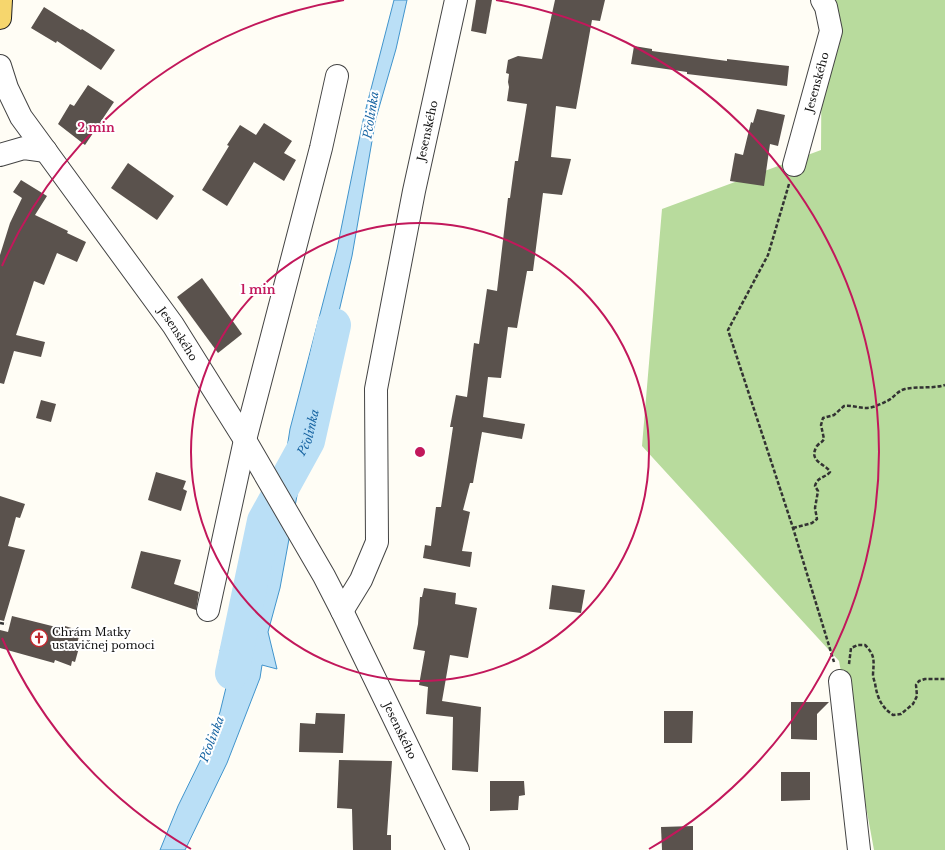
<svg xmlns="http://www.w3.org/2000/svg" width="945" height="850" font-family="'Libre Baskerville',serif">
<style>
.forest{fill:#b8db9d}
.water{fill:#badff6;stroke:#4194cc}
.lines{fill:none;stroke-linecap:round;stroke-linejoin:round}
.river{stroke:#badff6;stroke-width:34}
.building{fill:#5a524d}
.minor-casing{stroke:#444;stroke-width:24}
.major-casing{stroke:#222;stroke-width:24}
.path{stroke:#333;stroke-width:2.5;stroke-dasharray:4 2;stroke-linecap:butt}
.minor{stroke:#fff;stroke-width:22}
.major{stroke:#f6d66d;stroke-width:22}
.ring{fill:none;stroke:#c2185b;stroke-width:2}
.labels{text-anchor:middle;stroke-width:4;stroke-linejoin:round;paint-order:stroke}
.street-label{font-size:11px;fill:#111;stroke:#fff}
.poi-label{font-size:11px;fill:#111;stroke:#fff;text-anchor:start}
.water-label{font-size:12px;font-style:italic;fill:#1a66a3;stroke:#fff}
.centre{fill:#c2185b;stroke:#fff;stroke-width:2}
.ring-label{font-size:12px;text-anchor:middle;font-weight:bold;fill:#c2185b;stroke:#fff;stroke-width:4;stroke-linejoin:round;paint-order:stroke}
</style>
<rect width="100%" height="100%" fill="#fffdf5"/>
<!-- forest -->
<path class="forest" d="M822,0H945V850H874L839,661L642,446L662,209L821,150Z"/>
<!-- water -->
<path class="water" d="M394,0H407L396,49L376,118L352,256L333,337L305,433L298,490L280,588L268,632L277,669L262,665L260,678L227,763L185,850H160L178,806L204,753L220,712L234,655L220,651L227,628H249L266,582L290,429L337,249L364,116Z"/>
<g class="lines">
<!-- river -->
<path class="river" id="s1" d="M232,673L264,521L308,441L334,325"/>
</g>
<!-- building -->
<g class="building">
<path d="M476,0H492L486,34L471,31Z"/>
<path d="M555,0H605L600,21L592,20L576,109L556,106L551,157L571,159L562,195L543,193L533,271H527L517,328L508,327L501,378L488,377L483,417L525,424L522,439L482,432L473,483H470L463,510L470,512L462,551L472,552L470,567L423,558L425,545L431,546L436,507H441L453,427H450L456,395L467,397L474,343L479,344L487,289L497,291L508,198H510L515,161H518L527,104L507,101L509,87L508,82L509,74L506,73L508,60L518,56L542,59Z"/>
<path d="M44,7L81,30L82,29L115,50L101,70L57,41L56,43L31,28Z"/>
<path d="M634,46L652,49V51L727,61V59L789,66L787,86L687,74V72L631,64Z"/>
<path d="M88,85L114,102L85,145L58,124L70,104L74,106Z"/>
<path d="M757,109L785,115L778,146L770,144L764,186L730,181L735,153L743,155L751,122L753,123Z"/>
<path d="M264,123L292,141L284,153L296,160L284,181L254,162L227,206L202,190L229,146L227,145L240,125L256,135Z"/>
<path d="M128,163L174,196L157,220L111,188Z"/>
<path d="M21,180L47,196L35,215L68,231L67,233L86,242L77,262L57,253L44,285L34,281L16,335L45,342L41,357L14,351L4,384L0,383V255L10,223L22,198L13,192Z"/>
<path d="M202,278L242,334L218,353L177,297Z"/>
<path d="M41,400L56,404L51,422L36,418Z"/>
<path d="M156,472L186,481L183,489L187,491L181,511L148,500Z"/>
<path d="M0,496L25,504L20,518L16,517L8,546L25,550L4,621L0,620Z"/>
<path d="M141,551L181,560L174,584L199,592L196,610L131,588Z"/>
<path d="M552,585L585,590L581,613L549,609Z"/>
<path d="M424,588L456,593L455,604L477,608L468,658L450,655L442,701L481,707L478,772L452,770L453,717L426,714L428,687L419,685L425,651L413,649L418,624L420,597H422Z"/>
<path d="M12,616L64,629L65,626L81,631L77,643L80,644L75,662L72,661L71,666L55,660L54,663L0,648V630L8,632Z"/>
<path d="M791,702H829L817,714V740L791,739Z"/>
<path d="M664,711H693L692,743H664Z"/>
<path d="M316,713L345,714L343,753L299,752L300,723L315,724Z"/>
<path d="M339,760L392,761L387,835H391V850H353L352,809L337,808Z"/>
<path d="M781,772H810V800L781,801Z"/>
<path d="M490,781H524L525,795L519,796L518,810L490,811Z"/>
<path d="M693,826V850H662L661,827Z"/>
</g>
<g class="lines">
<!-- minor casing -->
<g class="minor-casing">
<g id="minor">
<path id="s2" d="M0,66L7,88L21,117L173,325L245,440L324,576L342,611L458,850"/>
<path d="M0,155L24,148L46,151"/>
<path id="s3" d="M794,165L831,31L826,7L822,0"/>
<path d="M208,610L245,440L321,148L337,76"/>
<path id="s4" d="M342,611L361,580L377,542L376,389L414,191L456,0"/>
<path d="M840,681L859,850"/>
</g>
</g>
<!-- major casing -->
<g class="major-casing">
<path id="major" d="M0,18L1,0"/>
</g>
<!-- path -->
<g class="path">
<path d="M789,184L768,255L728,330L793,528L834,662"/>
<path d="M793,528L812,523L817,519L815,508L818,491L815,486C817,477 825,478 830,472C827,464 807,462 817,446C819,443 822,443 824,439L821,425L823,418L834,415L844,406C852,405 859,408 866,408C873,408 881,404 887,401C894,398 897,391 905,389C918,386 932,389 945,385"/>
<path d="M0,623L6,624"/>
<path d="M849,664L851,648L858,645H865C875,655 874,660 873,674C873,677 874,680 875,683C877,697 881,707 893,715L901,714L913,704L917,696L916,685L919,681L925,679H945"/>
</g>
<!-- minor -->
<use href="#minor" class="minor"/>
<!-- major -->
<use href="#major" class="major"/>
</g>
<!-- distance rings -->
<g class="ring">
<circle cx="420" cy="452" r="229"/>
<path d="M191 849A458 458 0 0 1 2 638M2 266A458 458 0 0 1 344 0M496 0A458 458 0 0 1 649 849"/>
</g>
<!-- icons -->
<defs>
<g id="church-ring" transform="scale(0.9)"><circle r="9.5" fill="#fff" stroke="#c1292f" stroke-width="1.5"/><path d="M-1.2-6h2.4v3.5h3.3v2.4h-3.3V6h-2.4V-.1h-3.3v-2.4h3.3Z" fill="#c1292f"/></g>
</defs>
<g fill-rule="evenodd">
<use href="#church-ring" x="39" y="638"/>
</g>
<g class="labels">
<!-- street labels -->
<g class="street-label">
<text dy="4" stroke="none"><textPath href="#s3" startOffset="86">Jesenského</textPath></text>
<text dy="4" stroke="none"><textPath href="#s4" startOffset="494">Jesenského</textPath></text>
<text dy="4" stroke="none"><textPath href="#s2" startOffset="323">Jesenského</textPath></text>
<text dy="4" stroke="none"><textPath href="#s2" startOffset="778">Jesenského</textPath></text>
</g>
<!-- poi labels -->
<g class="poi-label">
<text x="52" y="636">Chrám Matky<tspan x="52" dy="13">ustavičnej pomoci</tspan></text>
</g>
<!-- water labels -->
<g class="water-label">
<text transform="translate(371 115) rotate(-81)" y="4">Pčolinka</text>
<text dy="4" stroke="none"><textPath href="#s1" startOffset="255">Pčolinka</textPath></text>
<text transform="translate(212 739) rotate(-69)" y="4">Pčolinka</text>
</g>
</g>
<circle cx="420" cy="452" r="6" class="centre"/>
<g class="ring-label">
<text x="96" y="132">2 min</text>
<text x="258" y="294">1 min</text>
</g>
</svg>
